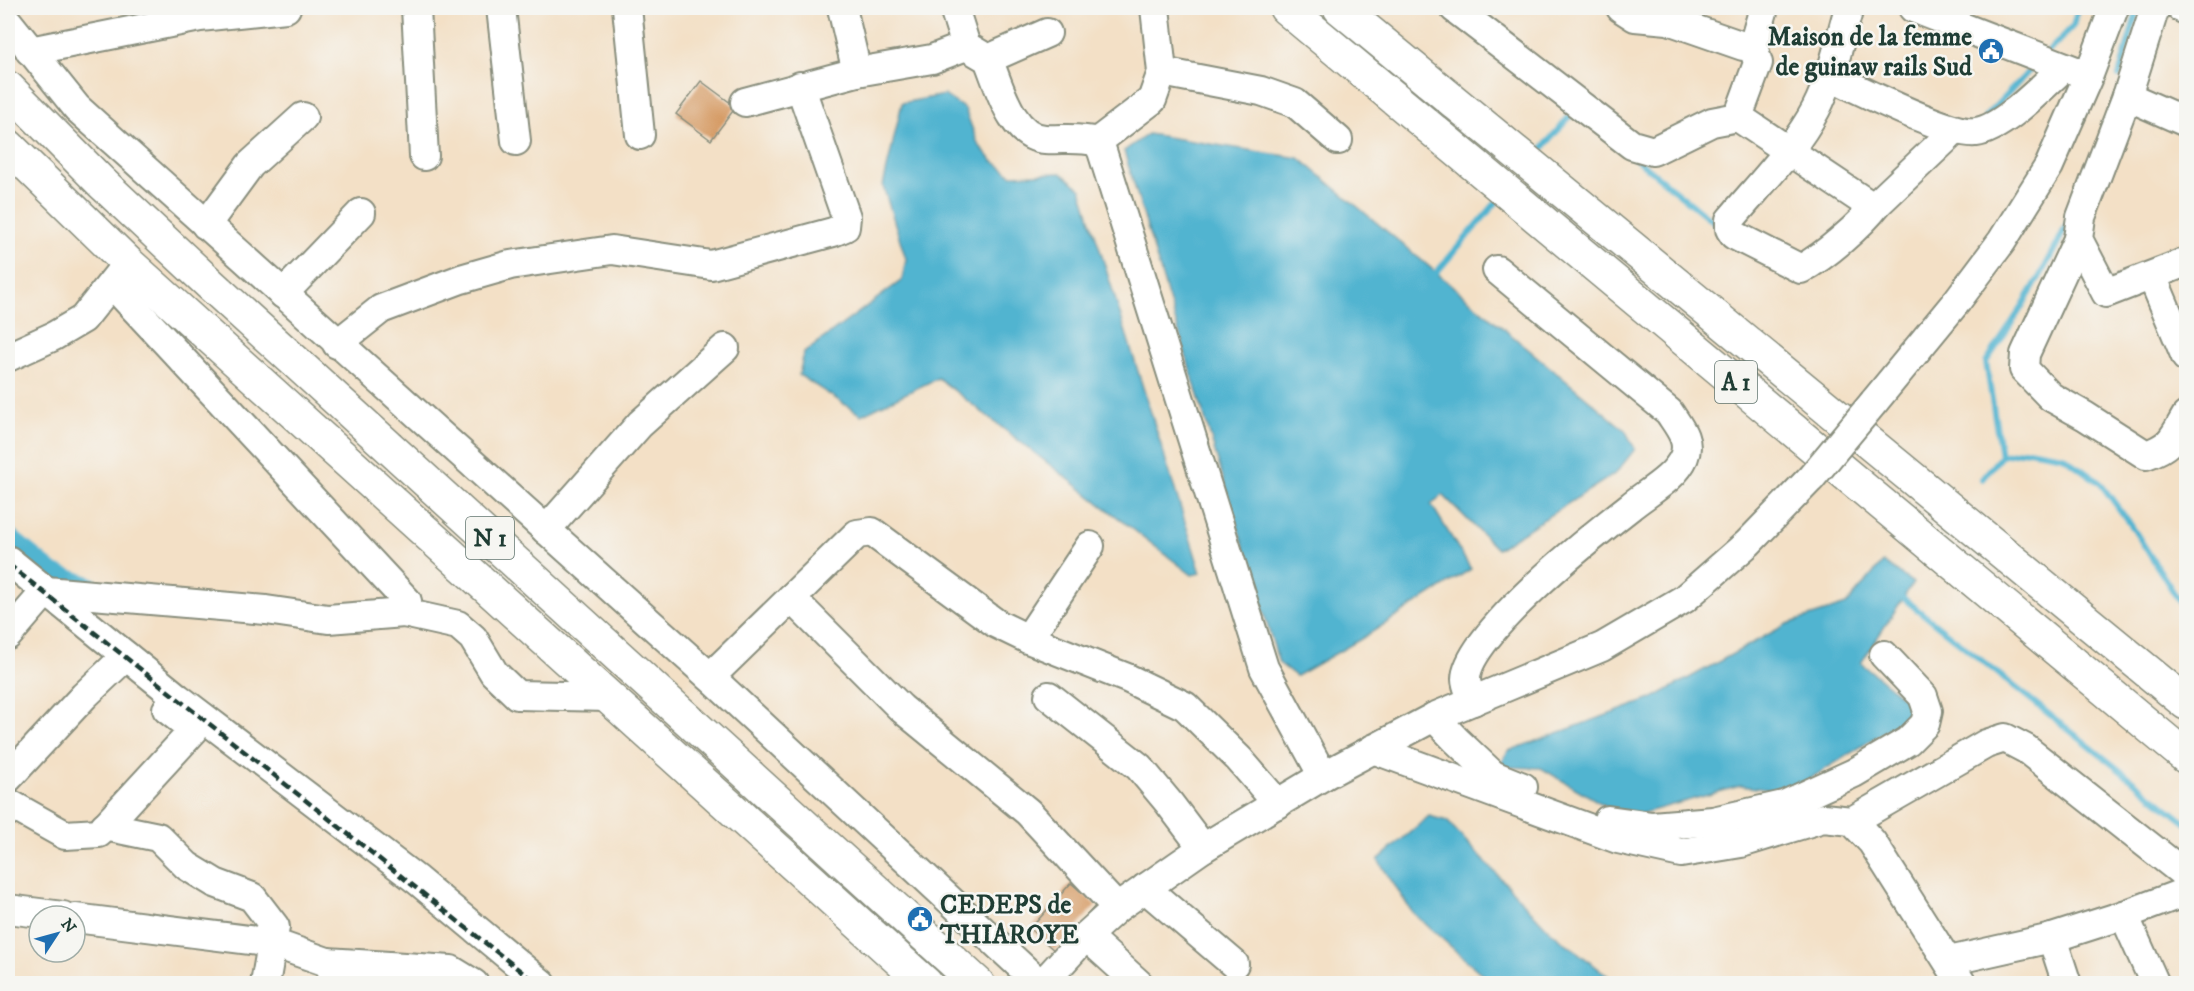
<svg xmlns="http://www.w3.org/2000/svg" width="2194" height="991" font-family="'IM FELL DW Pica',serif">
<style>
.water{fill:#51b4d0;stroke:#387882;stroke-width:1.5}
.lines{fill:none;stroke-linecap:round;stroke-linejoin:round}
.stream{stroke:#51b4d0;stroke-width:6}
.canal{stroke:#51b4d0;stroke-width:20}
.building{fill:#d4975f}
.minor-casing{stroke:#898e7d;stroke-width:32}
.highway-casing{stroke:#898e7d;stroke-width:36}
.minor{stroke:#fff;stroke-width:28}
.highway{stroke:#fff;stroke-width:33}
.rail{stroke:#1f3d34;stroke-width:4.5;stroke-dasharray:9 4.5;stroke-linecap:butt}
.minor-bridge-casing{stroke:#898e7d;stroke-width:32;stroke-linecap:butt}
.minor-bridge{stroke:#fff;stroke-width:28}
.labels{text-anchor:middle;stroke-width:5;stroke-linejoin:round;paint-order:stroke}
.shield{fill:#f6f6f2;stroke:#60746d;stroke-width:1.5}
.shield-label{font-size:24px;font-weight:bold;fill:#1f3d34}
.poi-label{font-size:26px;font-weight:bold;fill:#1f3d34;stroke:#f6f6f2;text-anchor:end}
</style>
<rect width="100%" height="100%" fill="#f6f6f2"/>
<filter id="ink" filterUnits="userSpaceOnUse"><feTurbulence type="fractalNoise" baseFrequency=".0167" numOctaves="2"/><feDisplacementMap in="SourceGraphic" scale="12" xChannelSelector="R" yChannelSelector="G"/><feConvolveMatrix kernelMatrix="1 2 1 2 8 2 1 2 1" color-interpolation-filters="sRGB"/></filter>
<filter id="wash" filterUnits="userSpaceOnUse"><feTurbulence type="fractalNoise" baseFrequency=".008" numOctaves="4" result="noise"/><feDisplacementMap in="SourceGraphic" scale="24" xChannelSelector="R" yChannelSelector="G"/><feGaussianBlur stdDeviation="1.35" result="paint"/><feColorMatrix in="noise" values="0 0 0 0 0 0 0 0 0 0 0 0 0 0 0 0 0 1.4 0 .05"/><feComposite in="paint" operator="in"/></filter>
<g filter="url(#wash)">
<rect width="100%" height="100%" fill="#f3e0c6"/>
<!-- water -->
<g class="water">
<path d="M944,95L965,109L978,144L992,160L1012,175L1061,173L1081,189L1201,573L1192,575L938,378L861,415L799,375L804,353L902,280L906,259L883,186L902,103Z"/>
<path d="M1148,134L1299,158L1625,430L1635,449L1616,473L1497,549L1443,495L1431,504L1471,569L1361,639L1296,676L1279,663L1124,151Z"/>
<path d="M1883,562L1913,583L1861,663L1911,704L1916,712L1789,792L1740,786L1626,818L1541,768L1499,767L1508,751L1651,699L1787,624L1846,605Z"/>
<path d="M1429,816L1447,821L1549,930L1617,983H1492L1412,912L1378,860Z"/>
</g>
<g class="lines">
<!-- stream -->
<g class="stream">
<path d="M2049,51L2073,26L2078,8"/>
<path d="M2119,76L2138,8"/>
<path d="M1986,116L2035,65"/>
<path d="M1536,156L1574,111"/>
<path d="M1635,158L1720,227"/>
<path d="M1436,273L1500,198"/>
<path d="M2001,456L1986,362C2017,317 2045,271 2068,222"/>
<path d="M1982,479L2001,456L2028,450L2063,456L2100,483L2131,525L2186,612"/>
<path d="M1903,598L2186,823"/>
</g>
<!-- canal -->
<path class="canal" d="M8,537L53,574L89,586"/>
</g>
<g id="blocks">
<!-- building -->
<g class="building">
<path d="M701,81L736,107L711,140L676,114Z"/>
<path d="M1071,883L1096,905L1055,951L1030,929Z"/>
</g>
</g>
</g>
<g filter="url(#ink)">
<use href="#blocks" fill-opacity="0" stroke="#898e7d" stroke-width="1.5"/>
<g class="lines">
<!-- minor casing -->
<g class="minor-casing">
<g id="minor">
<path d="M416,8L424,156"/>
<path d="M501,8L516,141"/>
<path d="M627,8L640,135"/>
<path d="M842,8L857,72"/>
<path d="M954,8L966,46"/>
<path d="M1454,8L1632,145L1653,151L1712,122L1738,117L1868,204H1877L1954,131"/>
<path d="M1621,8L1635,17L1668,20L1743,46H1753"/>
<path d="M1849,8C1839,42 1832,78 1816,109C1795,149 1759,185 1730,220V229L1734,235L1801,269C1825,256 1861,225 1877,204"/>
<path d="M1913,8L2081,73"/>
<path d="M2155,8L2127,96L2081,217L2078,239L2106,293L2186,262"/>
<path d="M2181,8L2186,10"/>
<path d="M8,22L77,108L710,677L1040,984"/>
<path d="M30,51L200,17L286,8"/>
<path d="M988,59L1047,33"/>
<path d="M1162,72L1261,91L1295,103L1338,140"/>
<path d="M1830,76C1859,89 1949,136 1976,132C2003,129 2044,85 2064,67"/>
<path d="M2127,96L2186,122"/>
<path d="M745,102L857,72L932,59L966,46L988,59C999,85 1011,137 1045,139C1063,140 1080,137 1097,142L1102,151L1264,668L1323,776"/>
<path d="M1738,117L1758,63L1753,46L1764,8"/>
<path d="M1097,142L1152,100L1162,72L1155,8"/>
<path d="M206,225L250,165L303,117"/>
<path d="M2078,239L2025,354L2024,369L2051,397L2085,416L2146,455C2172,446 2173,438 2186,416"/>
<path d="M2152,276L2186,357"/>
<path d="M283,294L361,213"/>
<path d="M337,344L381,309L461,279L510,265L612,250L711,265L833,232L845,227L846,217L800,86"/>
<path d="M8,357L54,336L83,319L122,270"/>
<path d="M1874,402L1957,301L2002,241L2049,166L2088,77L2114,8"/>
<path d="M546,530L640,424L725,348"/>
<path d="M8,560L178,698L417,880L542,984"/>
<path d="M791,598L901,708L1028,812L1117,908"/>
<path d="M404,613L458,625L473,638L494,673L517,695L609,697"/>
<path d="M8,635L46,591L266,610L328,619L404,613L408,608L407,601L112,284"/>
<path d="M1028,639L1090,546"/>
<path d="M710,677L857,534L872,532L997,624L1028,639L1127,678L1185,706L1239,759L1278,804"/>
<path d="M1049,696L1139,767L1169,803L1203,848"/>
<path d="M1473,701C1471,695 1466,686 1466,679C1466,635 1595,534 1631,506C1648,492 1675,478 1684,457C1691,440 1678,426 1669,412L1497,270"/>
<path d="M1434,717L1456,740L1493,775L1523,787"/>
<path d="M1373,749L1618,839L1681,853L1741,843L1823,818L1852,821L1872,842L1962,984"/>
<path d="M8,778L84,696L126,656"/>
<path d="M8,803L65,835L99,833L194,730L167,709"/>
<path d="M1608,820L1652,826L1713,821L1784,805L1854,773L1908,741L1925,724L1928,711L1923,696L1884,655"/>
<path d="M1852,821L1986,744L2005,738L2026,749L2182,872L2186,879"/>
<path d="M105,826L158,837L187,866L215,883L252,897L275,927L265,984"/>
<path d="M1145,888L1234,964"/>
<path d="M8,909L63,916"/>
<path d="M2124,915L2155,984"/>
<path d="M75,918L273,943L327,962L340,984"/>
<path d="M1086,936L1139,984"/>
<path d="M2052,938L2067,984"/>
<path d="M1949,961L2052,938L2124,915L2180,894L2186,889"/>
<path d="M327,962L451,970L474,984"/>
<path d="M1042,984L1086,936L1117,908L1203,848L1323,776L1434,717L1602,647L1684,599L1748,543L1811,478"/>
</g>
</g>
<!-- highway casing -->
<g class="highway-casing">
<g id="highway">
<path d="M1286,8L2186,757"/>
<path d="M1340,8L2186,703"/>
<path d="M8,88L102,183L210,284L978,984"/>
<path d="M8,146L128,263L926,984"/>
</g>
</g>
<!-- minor -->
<use href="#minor" class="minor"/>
<!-- highway -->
<use href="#highway" class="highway"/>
<!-- rail -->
<path class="rail" d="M8,564L537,984"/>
<!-- minor-bridge casing -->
<g class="minor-bridge-casing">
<path id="minor-bridge" d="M1811,478L1874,402"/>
</g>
<!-- minor-bridge -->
<use href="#minor-bridge" class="minor-bridge"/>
</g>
</g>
<!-- icons -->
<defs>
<g id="civic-disc" transform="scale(1.35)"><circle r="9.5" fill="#1f6fb2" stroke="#f6f6f2"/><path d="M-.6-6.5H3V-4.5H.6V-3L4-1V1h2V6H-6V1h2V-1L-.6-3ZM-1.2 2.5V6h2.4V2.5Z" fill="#fff"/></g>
</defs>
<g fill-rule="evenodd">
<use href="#civic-disc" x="1991" y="51"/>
<use href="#civic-disc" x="920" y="919"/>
</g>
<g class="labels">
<!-- shield labels -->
<g class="shield">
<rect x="1715" y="361" width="42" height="42" rx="4.5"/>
<rect x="466" y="517" width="48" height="42" rx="4.5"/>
</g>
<g class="shield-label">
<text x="1736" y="390">A 1</text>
<text x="490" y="546">N 1</text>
</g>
<!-- poi labels -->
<g class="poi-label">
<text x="1972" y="45">Maison de la femme<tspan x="1972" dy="30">de guinaw rails Sud</tspan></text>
<text x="940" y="913" text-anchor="start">CEDEPS de<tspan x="940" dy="30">THIAROYE</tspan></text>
</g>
</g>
<!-- margin -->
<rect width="2194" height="991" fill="none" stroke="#f6f6f2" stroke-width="30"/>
<!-- north arrow -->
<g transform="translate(57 934) rotate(54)"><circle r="28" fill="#f6f6f2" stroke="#a0aca6" stroke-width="1.5"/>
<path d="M0-4.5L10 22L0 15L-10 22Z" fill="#1f6fb2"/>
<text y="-9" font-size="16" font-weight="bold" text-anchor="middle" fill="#1f3d34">N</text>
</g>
</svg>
